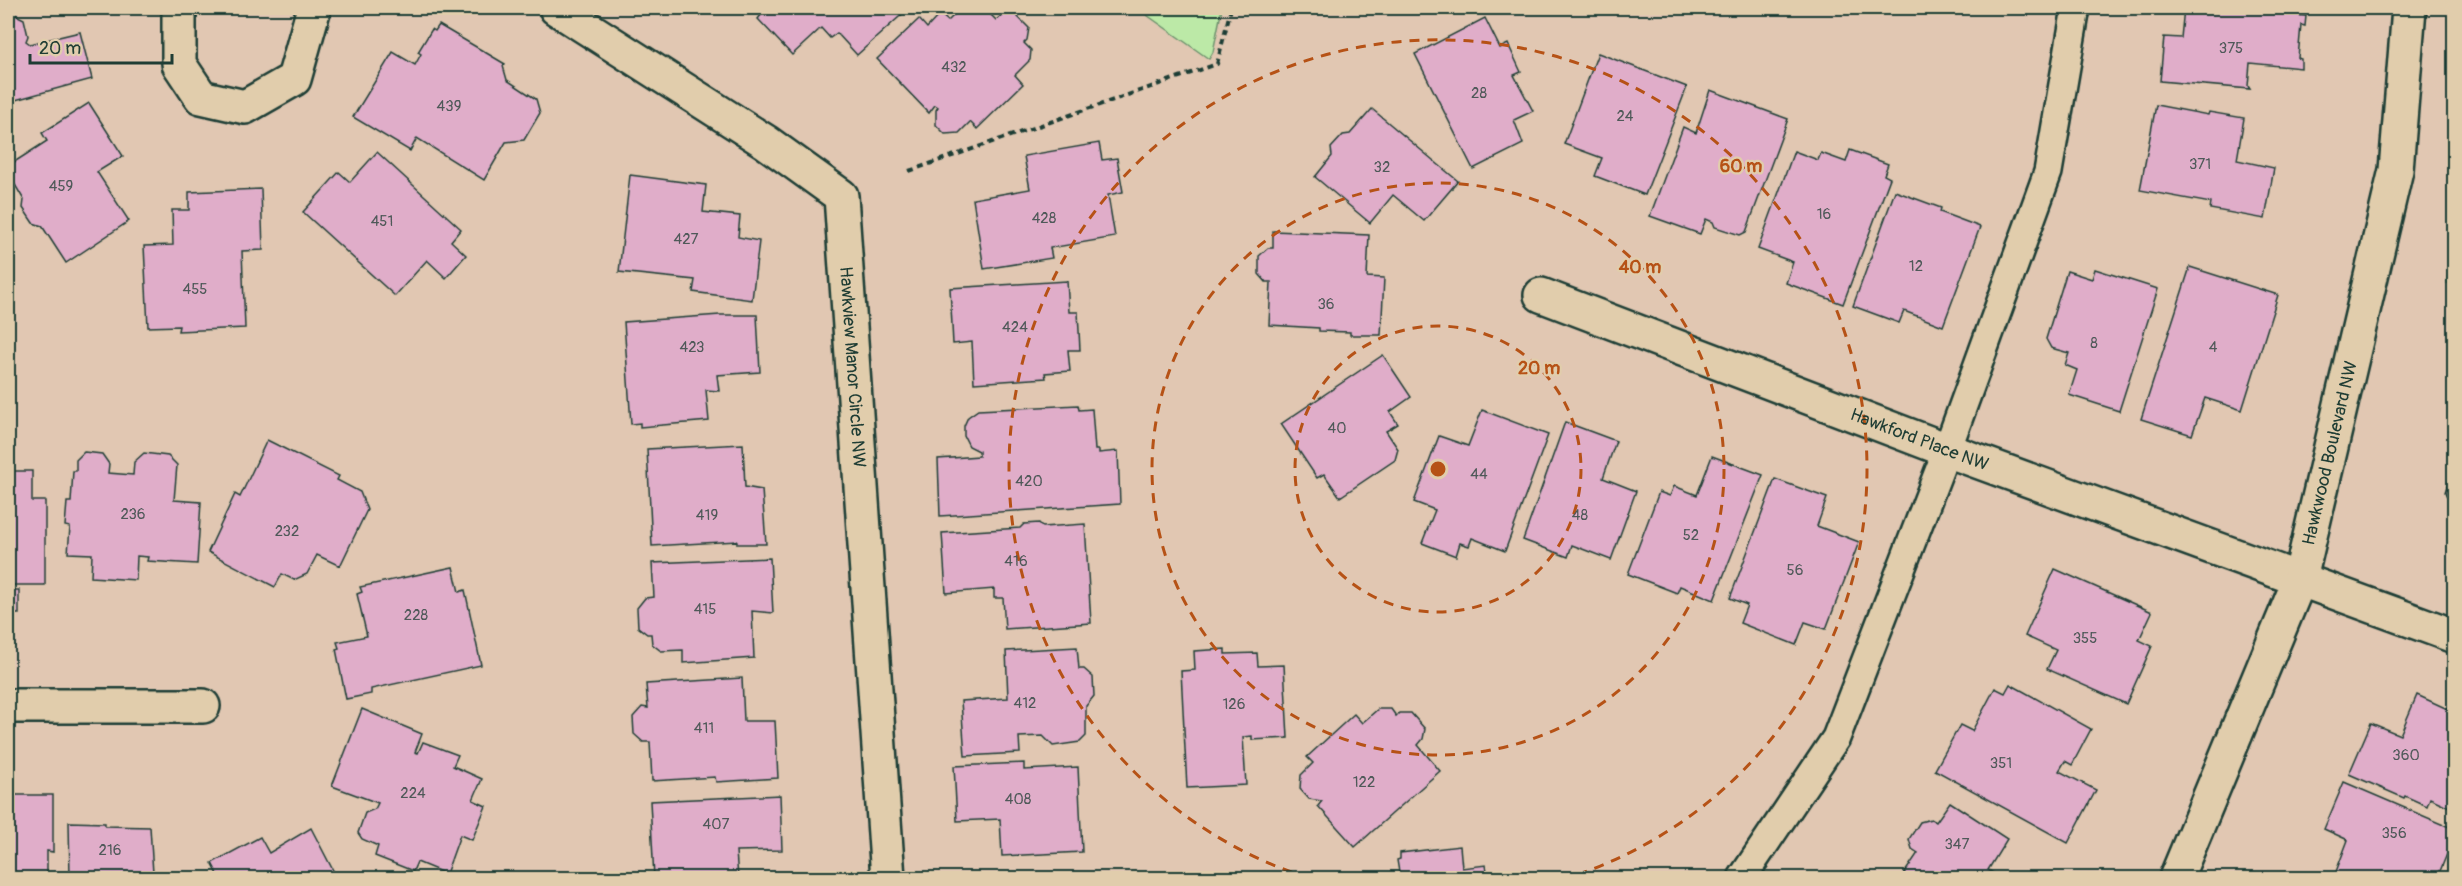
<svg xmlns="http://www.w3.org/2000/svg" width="2462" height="886" font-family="Pangolin,sans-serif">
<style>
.green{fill:#bce9a7;stroke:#6e936e;stroke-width:1.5}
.building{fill:#e0adc9;stroke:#1f3d34;stroke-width:1.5}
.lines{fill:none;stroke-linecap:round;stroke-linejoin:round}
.service-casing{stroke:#1f3d34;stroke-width:32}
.minor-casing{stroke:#1f3d34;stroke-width:38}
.tertiary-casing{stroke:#1f3d34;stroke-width:38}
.path{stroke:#1f3d34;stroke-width:4;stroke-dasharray:6 4.5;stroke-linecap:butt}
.service{stroke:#e1cdac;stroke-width:27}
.minor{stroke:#e1cdac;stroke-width:33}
.tertiary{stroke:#e1cdac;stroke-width:33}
.ring{fill:none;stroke:#b65216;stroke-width:3;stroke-dasharray:10 8}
.labels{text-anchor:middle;stroke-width:4.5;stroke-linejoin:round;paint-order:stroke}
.number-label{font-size:15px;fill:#4f5959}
.street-label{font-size:18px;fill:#1f3d34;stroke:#e1cdac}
.centre{fill:#b65216;stroke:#e1cdac;stroke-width:3}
.ring-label{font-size:18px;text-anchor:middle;font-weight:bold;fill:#b65216;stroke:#e1cdac;stroke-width:4.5;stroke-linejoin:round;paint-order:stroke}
</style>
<rect width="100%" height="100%" fill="#e1c7b2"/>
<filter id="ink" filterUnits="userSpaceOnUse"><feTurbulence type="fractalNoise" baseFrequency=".0167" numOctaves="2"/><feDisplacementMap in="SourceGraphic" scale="12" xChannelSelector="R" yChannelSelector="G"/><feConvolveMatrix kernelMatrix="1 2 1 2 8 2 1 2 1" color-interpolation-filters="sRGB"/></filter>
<g filter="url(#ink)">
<!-- green -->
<g class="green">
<path d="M1137,8H1222L1213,52L1209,59Z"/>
<path d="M2454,214V285L2447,283Z"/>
</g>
<!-- building -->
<g class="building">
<path d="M754,8H909L857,55L837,33L830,38L821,28L792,55L758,19L761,15Z"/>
<path d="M961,8H984L996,20L1003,14L1014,13L1029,28L1027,40L1024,43L1031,50L1030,60L1015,75L1023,84L977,129L970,122L959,133L945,134L936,125V110L938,107L935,105L929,113L877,59L919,19L927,28L940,14L948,21Z"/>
<path d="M2184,8H2211L2306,16L2305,26L2301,25L2298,58L2301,59V68L2250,63L2248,86L2250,89L2160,81L2164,37L2181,38Z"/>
<path d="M16,15L24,19L28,36L26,41L30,44L80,32L92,79L8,102V17Z"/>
<path d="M1485,18L1500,48L1508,44L1521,72L1514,75L1533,111L1514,120L1523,144L1473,169L1415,54Z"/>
<path d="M439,25L505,64L503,66L507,80L536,99L540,113L524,140L506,142L484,180L417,138L410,151L353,117L393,52L415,65L421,54L418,52L432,29L435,31Z"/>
<path d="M1598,53L1687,87L1645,195L1595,176L1602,158L1564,144Z"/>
<path d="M1710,90L1788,119L1746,232L1740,235L1715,227L1713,222L1706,219L1700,234L1650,216L1683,127L1696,133Z"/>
<path d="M89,103L123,156L97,172L129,221L66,263L42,226L33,223L23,208L24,200L8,173V166L47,141L42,133Z"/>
<path d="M2156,105L2208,115L2209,112L2244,118L2237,160L2274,168L2265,219L2210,209L2211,203L2140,190Z"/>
<path d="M1372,109L1458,181L1424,221L1393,195L1370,223L1315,177L1332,156L1331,148L1343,135L1350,134Z"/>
<path d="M1099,143L1102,160L1117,158L1123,192L1108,195L1115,237L1050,248L1052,258L984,269L973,199L1030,189L1024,156Z"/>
<path d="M1850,150L1888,164L1884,175L1890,178L1843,304L1786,283L1793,262L1758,249L1794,151L1818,160L1821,153L1846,162Z"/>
<path d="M377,152L461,229L451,241L466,255L446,278L427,260L395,296L303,212L339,172L350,182Z"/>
<path d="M630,175L706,185L703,212L740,216L738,237L759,241L752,300L693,292L695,280L619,272Z"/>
<path d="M261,189L263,250L242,251L245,328L178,331L179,326L148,327L144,246L173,245L172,210H189V192Z"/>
<path d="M1895,191L1941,208L1940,212L1980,227L1943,326L1904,311L1899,323L1853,306Z"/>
<path d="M1273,231L1369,235L1367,277L1384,278L1381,335H1350V332L1319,331V328L1269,325L1271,282H1266L1259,274V256L1268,248H1273Z"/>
<path d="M2190,267L2278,295L2242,410L2205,398L2192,435L2141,419Z"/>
<path d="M2095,269L2158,289L2119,411L2069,395L2077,370L2065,365L2069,353L2051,348L2046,339L2067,271L2092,279Z"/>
<path d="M1067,281L1069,312H1078L1080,350H1068L1070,371L1045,373L1046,378L974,383L972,342L953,344L950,288Z"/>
<path d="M720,315H757L760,372L717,375L719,391L706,390L709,421L640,427V423L631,424L624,322Z"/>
<path d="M1383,355L1411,397L1390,412L1398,424L1386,431L1398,449L1395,460L1340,497L1324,474L1317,478L1281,424Z"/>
<path d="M1078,405L1079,410L1092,409L1095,450H1099V453L1118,451L1120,504L940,516L938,459L979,456V451L969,446L964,436V426L968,417L978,410Z"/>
<path d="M1482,410L1548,435L1505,551L1472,538L1469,546L1460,543L1456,556L1422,543L1435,510L1414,502L1439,436L1468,446Z"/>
<path d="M1565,422L1616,441L1603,478L1636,491L1611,560L1572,545L1568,557L1523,540Z"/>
<path d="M267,440L339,476L337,480L360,492L367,510L340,566L317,555L307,574L294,580L282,574L275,587L208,552L235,494L240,497Z"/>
<path d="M743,444L745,487L762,490L766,544H737V541L652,546L647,449Z"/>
<path d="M84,452L102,454L109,464L108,473L133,475L134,462L144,453L168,456L177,465L174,500L201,502L197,564L147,561L148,557L137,556L136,580L91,577L92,554L68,553L70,527L65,526L67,502H71L73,471H76V460Z"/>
<path d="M1712,456L1763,475L1714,600L1680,586L1677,593L1628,574L1659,492L1670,496L1674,486L1697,495Z"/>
<path d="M2454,466V506L2450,504L2445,492Z"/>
<path d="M8,471H32V501H45V585H8Z"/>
<path d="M1775,479L1827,498L1817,526L1859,542L1826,629L1805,622L1796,645L1740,623L1747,605L1730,598Z"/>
<path d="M1039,523L1043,527L1085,524L1091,623L1005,629L1003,598H994V589L946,593L942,533L1020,528L1024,524Z"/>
<path d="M770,558L773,613L752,611L754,658L683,663V650L661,651L652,644L651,634H647L638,627L637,608L645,598L654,597L652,563Z"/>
<path d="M453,567L459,592L465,590L481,665L371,689V694L346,699L336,649L339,648L337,642L367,636L357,594L362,592L360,587Z"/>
<path d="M2055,569L2152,612L2139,640L2152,646L2126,704L2047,669L2056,650L2025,636Z"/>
<rect x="8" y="590" width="11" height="24"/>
<path d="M1077,647L1079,669H1084L1093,677L1094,696L1086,706V736L1080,742L1053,746L1043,736L1019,737L1020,753L965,756L961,701L1008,698L1006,651Z"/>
<path d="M1225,649V654L1257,653L1258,666L1284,665L1288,738L1252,740V736L1243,737L1246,785L1187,788L1181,671L1195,670L1194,651Z"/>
<path d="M742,678L744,721H775L778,778L716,782L715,777L652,781L650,742H643L634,734L633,717L642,707L648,708L646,684Z"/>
<path d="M2010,684L2091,729L2072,765L2065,761L2059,771L2096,790L2068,843L1935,770L1960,725L1972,731L1995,688L2005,693Z"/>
<path d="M2417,695L2454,712V809L2430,798L2427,806L2405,796L2404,798L2349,774L2371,723L2400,735Z"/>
<path d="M362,709L422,734L415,752L418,753L423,742L458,755L453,766L482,779L473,800L486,806L472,840L460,835L446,874L417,862L413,871L375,856L378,846L362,839L358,833L365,813L375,809L378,803L332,786Z"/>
<path d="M1378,709H1391L1396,716L1399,713H1411L1425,729L1423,739L1418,745L1440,771L1355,847L1318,806L1322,801L1309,799L1300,789L1301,775L1313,763L1307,757L1354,714L1362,723Z"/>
<path d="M1024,763V770L1078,767L1082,852L1002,856L1000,819L957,821L954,766Z"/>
<path d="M2344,782L2454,829V837L2438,876L2440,878L2334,877L2348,840L2324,829Z"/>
<path d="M8,795H53V852L47,851V878H8Z"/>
<path d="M780,795L782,850L736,851L738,878H654L650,801Z"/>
<path d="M1950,802L2007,839L1988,870L2002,878H1901L1918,853L1912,849L1909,839L1920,822L1931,819L1936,822Z"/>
<path d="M69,822L105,823V826L150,827L153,873L190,874V878H70Z"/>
<path d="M311,828L337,878H220L212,863L260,837L269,853Z"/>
<path d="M1460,846L1462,868L1486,865L1488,878H1400L1397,860L1400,859V853Z"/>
</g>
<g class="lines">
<!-- service casing -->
<g class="service-casing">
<path id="service" d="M1742,878L1836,738L1947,450L2048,172L2076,8"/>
</g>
<!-- minor casing -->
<g class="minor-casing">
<g id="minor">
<path d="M179,8V64L201,97L245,107L294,79L314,8"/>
<path id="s1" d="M556,8L766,142L841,196L888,878"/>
<path id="s2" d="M1541,295L1947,450L2454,636"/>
<path d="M8,706H203"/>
</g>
</g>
<!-- tertiary casing -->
<g class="tertiary-casing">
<g id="tertiary">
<path id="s3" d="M2176,878L2300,579L2396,170L2409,8"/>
</g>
</g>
<!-- path -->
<path class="path" d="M909,171L1217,64L1231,8"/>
<!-- service -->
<use href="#service" class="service"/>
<!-- minor -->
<use href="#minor" class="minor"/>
<!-- tertiary -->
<use href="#tertiary" class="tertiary"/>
</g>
</g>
<!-- distance rings -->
<g class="ring">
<circle cx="1438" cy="469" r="143"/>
<circle cx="1438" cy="469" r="286"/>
<path d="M1309 878A429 429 0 1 1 1567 878"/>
</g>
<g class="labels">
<!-- number labels -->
<g class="number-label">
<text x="2231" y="53">375</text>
<text x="954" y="72">432</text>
<text x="1479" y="98">28</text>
<text x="449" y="111">439</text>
<text x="1625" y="121">24</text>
<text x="2200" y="169">371</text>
<text x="1382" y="172">32</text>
<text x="61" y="191">459</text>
<text x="1824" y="219">16</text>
<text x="1044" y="223">428</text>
<text x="382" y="226">451</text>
<text x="686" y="244">427</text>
<text x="1916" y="271">12</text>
<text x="195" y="294">455</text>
<text x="1326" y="309">36</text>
<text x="1015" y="332">424</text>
<text x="2094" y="348">8</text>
<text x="692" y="352">423</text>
<text x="2213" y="352">4</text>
<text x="1337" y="433">40</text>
<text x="1479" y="479">44</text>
<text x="1029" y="486">420</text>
<text x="133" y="519">236</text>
<text x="707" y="520">419</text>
<text x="1580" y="520">48</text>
<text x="287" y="536">232</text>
<text x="1691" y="540">52</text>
<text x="1016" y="566">416</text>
<text x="1795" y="575">56</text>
<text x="705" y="614">415</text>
<text x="416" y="620">228</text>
<text x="2085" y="643">355</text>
<text x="1025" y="708">412</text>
<text x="1234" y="709">126</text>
<text x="704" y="733">411</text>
<text x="2406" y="760">360</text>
<text x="2001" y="768">351</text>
<text x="1364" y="787">122</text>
<text x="413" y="798">224</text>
<text x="1018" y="804">408</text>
<text x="716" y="829">407</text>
<text x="2394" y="838">356</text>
<text x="1957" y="849">347</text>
<text x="110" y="855">216</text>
</g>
<!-- street labels -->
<g class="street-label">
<text dy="6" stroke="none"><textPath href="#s1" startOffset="513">Hawkview Manor Circle NW</textPath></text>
<text dy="6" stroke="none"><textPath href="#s2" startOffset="405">Hawkford Place NW</textPath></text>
<text dy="6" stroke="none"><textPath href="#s3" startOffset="453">Hawkwood Boulevard NW</textPath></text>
</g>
</g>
<circle cx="1438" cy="469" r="9" class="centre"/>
<g class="ring-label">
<text x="1741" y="172">60 m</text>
<text x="1640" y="273">40 m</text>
<text x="1539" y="374">20 m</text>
</g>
<!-- margin -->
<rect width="2462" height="886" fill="none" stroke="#e1cdac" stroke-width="30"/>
<rect x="15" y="15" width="2432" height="856" fill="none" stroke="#1f3d34" stroke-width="2" filter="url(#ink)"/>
<!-- scale -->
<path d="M30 54v9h142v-9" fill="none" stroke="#1f3d34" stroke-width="3"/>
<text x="39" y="54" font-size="18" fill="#1f3d34" stroke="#e1cdac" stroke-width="4.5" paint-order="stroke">20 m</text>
</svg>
